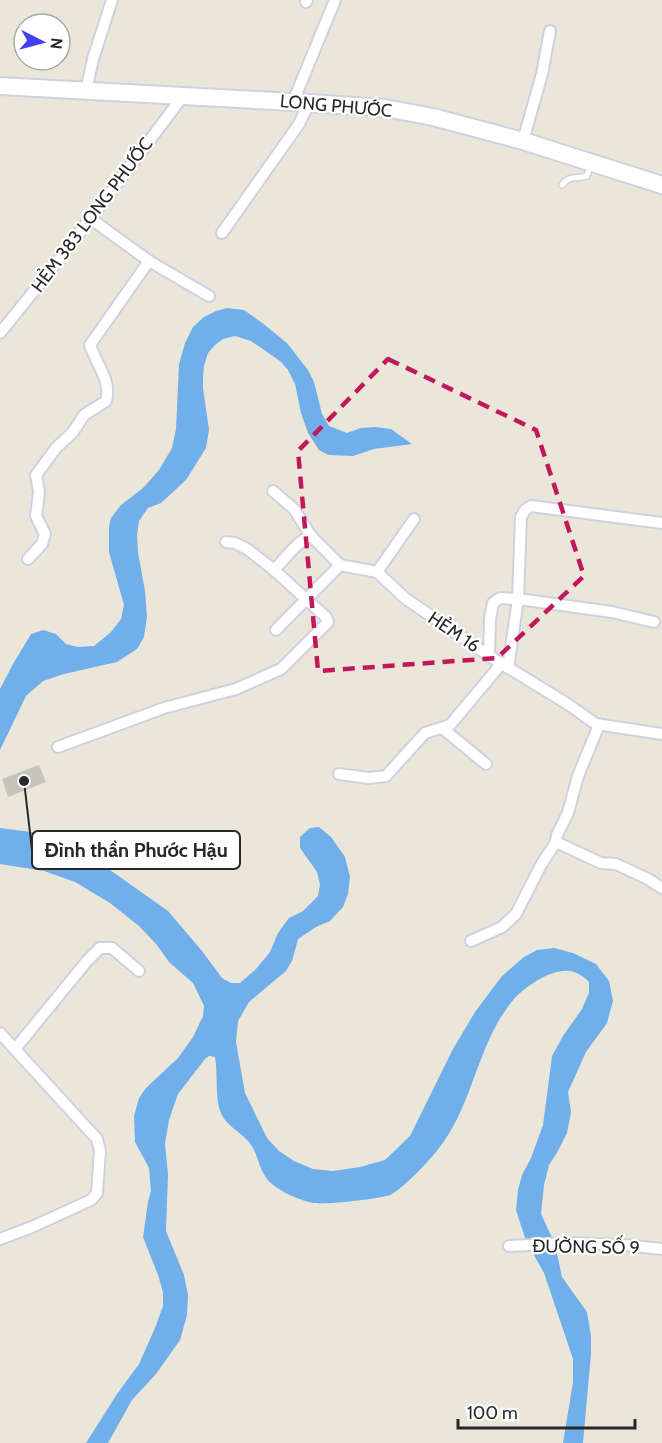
<svg xmlns="http://www.w3.org/2000/svg" width="662" height="1443" font-family="Cabin,sans-serif">
<style>
.water{fill:#70afea}
.building{fill:#c6c3ba}
.lines{fill:none;stroke-linecap:round;stroke-linejoin:round}
.lane-casing{stroke:#d0d0e1;stroke-width:8}
.street-casing{stroke:#d0d0e1;stroke-width:14}
.secondary-casing{stroke:#d0d0e1;stroke-width:20}
.lane{stroke:#fff;stroke-width:5}
.street{stroke:#fff;stroke-width:10}
.secondary{stroke:#fff;stroke-width:16}
.marked{fill:none;stroke:#c2185b;stroke-width:4.5;stroke-dasharray:12 8;stroke-linejoin:round}
.labels{text-anchor:middle;stroke-width:4.5;stroke-linejoin:round;paint-order:stroke}
.street-label{font-size:18px;fill:#282828;stroke:#fff}
.leader{fill:none;stroke:#282828;stroke-width:2}
.callout-dot{fill:#282828;stroke:#fff;stroke-width:2}
.callout{fill:#fff;stroke:#282828;stroke-width:2}
.callout-label{font-size:20px;text-anchor:middle;font-weight:bold;fill:#282828}
</style>
<rect width="100%" height="100%" fill="#eae7da"/>
<!-- water -->
<g class="water">
<path d="M227,308L244,310L261,322L287,343L308,370L314,382L322,414L329,426L347,433L361,428L375,427L391,429L412,444L374,449L353,456L328,455L319,450L308,433L301,413L295,384L288,370L280,361L251,341L235,336L223,339L215,345L208,353L204,366L203,377V388L209,430L206,448L186,480L161,503L148,508L139,521L137,535L138,552L145,591L147,617L144,637L137,649L117,662L64,674L43,681L26,696L0,750V689L13,664L31,634L43,630L56,634L66,644L78,647L94,646L111,632L121,619L124,605L109,552V527L111,518L121,505L143,488L159,470L172,448L176,429L179,364L185,343L193,327L204,317L216,311Z"/>
<path d="M319,827L331,837L345,857L350,877L348,894L343,907L330,921L316,927L298,939L292,961L286,971L249,1002L238,1021L236,1042L245,1093L267,1138L279,1151L294,1161L313,1169L333,1171L360,1167L385,1160L410,1136L453,1049L475,1012L502,976L524,957L537,950L554,948L573,953L596,964L609,981L613,1001L607,1023L586,1052L568,1092L571,1112L567,1133L558,1151L549,1165L544,1185L541,1214L555,1244L562,1277L587,1312L591,1336V1354L583,1443H563L573,1382V1359L544,1273L526,1241L516,1210L518,1190L522,1175L531,1158L543,1125L552,1056L563,1036L582,1009L589,993V982C585,978 580,974 574,972C555,966 527,985 514,999C477,1042 474,1104 439,1148C431,1159 402,1190 390,1195C379,1199 324,1205 313,1203C299,1200 283,1193 272,1184C257,1171 260,1154 248,1141C239,1131 225,1125 220,1111C215,1096 218,1074 215,1057L209,1056L205,1059L178,1094L169,1120L165,1144L168,1174L166,1231L184,1275L188,1295L187,1315L180,1340L156,1374L132,1400L108,1443H86L117,1394L139,1364L155,1328L163,1306V1292L158,1275L143,1237L148,1202L151,1191L149,1168L135,1142L134,1116L139,1098L146,1088L178,1058L193,1037L203,1016L204,1006L193,983L169,962L157,945L139,926L110,903L75,882L44,871L0,864V828L31,832L61,840L103,865L168,911L202,951L222,978L231,983H240L256,969L270,952L278,933L289,918L303,911L318,896L320,885L317,872L300,848V837L310,828Z"/>
</g>
<!-- building -->
<path class="building" d="M39,765L46,782L8,797L2,779Z"/>
<g class="lines">
<!-- lane casing -->
<g class="lane-casing">
<path id="lane" d="M562,185C569,175 576,179 587,176L590,166"/>
</g>
<!-- street casing -->
<g class="street-casing">
<g id="street">
<path d="M306,2L307,0"/>
<path d="M86,91L93,59L112,0"/>
<path d="M293,102L335,0"/>
<path d="M523,141L542,74L550,31"/>
<path d="M91,219L149,261L209,296"/>
<path d="M222,233L299,124L309,103"/>
<path d="M0,333C63,256 123,176 183,96"/>
<path d="M273,491L294,509L311,536L340,565L377,572L406,599L494,659L566,703L596,724L662,734"/>
<path d="M28,559L42,544L45,534L36,516L39,492L36,475L56,448L73,432L84,415L106,401C112,381 96,364 90,345L149,261"/>
<path d="M274,570C283,561 299,539 311,536"/>
<path d="M377,572L414,519"/>
<path d="M276,630L340,565"/>
<path d="M489,656L490,619L493,603L500,598L518,599L612,612L654,622"/>
<path d="M508,668L518,599L521,517L525,510L531,506L662,523"/>
<path d="M599,725L578,776L568,813L557,835L556,842L601,863L616,864L648,879L662,888"/>
<path d="M442,728L486,764"/>
<path d="M58,747L164,708L236,689L281,669L328,622L326,617L274,570L247,549L235,543L226,542"/>
<path d="M339,774L369,778L386,776L425,733L450,725L502,663"/>
<path d="M471,941L502,927L516,914L541,865L556,842"/>
<path d="M0,1033L97,1139L100,1151L97,1193L91,1200L32,1227L0,1239"/>
<path d="M15,1049L87,961L100,948H112L139,971"/>
<path d="M509,1246L567,1243L625,1245L662,1249"/>
</g>
</g>
<!-- secondary casing -->
<g class="secondary-casing">
<path id="secondary" d="M0,86L293,102L385,108L433,117L523,141L662,185"/>
</g>
<!-- lane -->
<use href="#lane" class="lane"/>
<!-- street -->
<use href="#street" class="street"/>
<!-- secondary -->
<use href="#secondary" class="secondary"/>
</g>
<!-- marked area -->
<path class="marked" d="M388,359L536,430L584,576L497,658L318,671L298,451Z"/>
<g class="labels">
<!-- street labels -->
<g class="street-label">
<text transform="translate(336 106) rotate(5)" y="6">LONG PHƯỚC</text>
<text transform="translate(92 215) rotate(-53)" y="6">HẺM 383 LONG PHƯỚC</text>
<text transform="translate(454 632) rotate(34)" y="6">HẺM 16</text>
<text transform="translate(586 1247) rotate(1)" y="6">ĐƯỜNG SỐ 9</text>
</g>
</g>
<!-- callouts -->
<path class="leader" d="M24 781L32 850"/>
<circle class="callout-dot" cx="24" cy="781" r="6"/>
<rect class="callout" x="32" y="831" width="208" height="38" rx="6"/>
<g class="callout-label">
<text x="136" y="857">Đình thần Phước Hậu</text>
</g>
<!-- north arrow -->
<g transform="translate(42 42) rotate(96)"><circle r="28" fill="#ffffff" stroke="#a9a9a9" stroke-width="1.5"/>
<path d="M0-4.5L10 22L0 15L-10 22Z" fill="#453ff3"/>
<text y="-9" font-size="16" font-weight="bold" text-anchor="middle" fill="#282828">N</text>
</g>
<!-- scale -->
<path d="M458 1419v9h177v-9" fill="none" stroke="#282828" stroke-width="3"/>
<text x="467" y="1419" font-size="18" fill="#282828" stroke="#ffffff" stroke-width="4.5" paint-order="stroke">100 m</text>
</svg>
